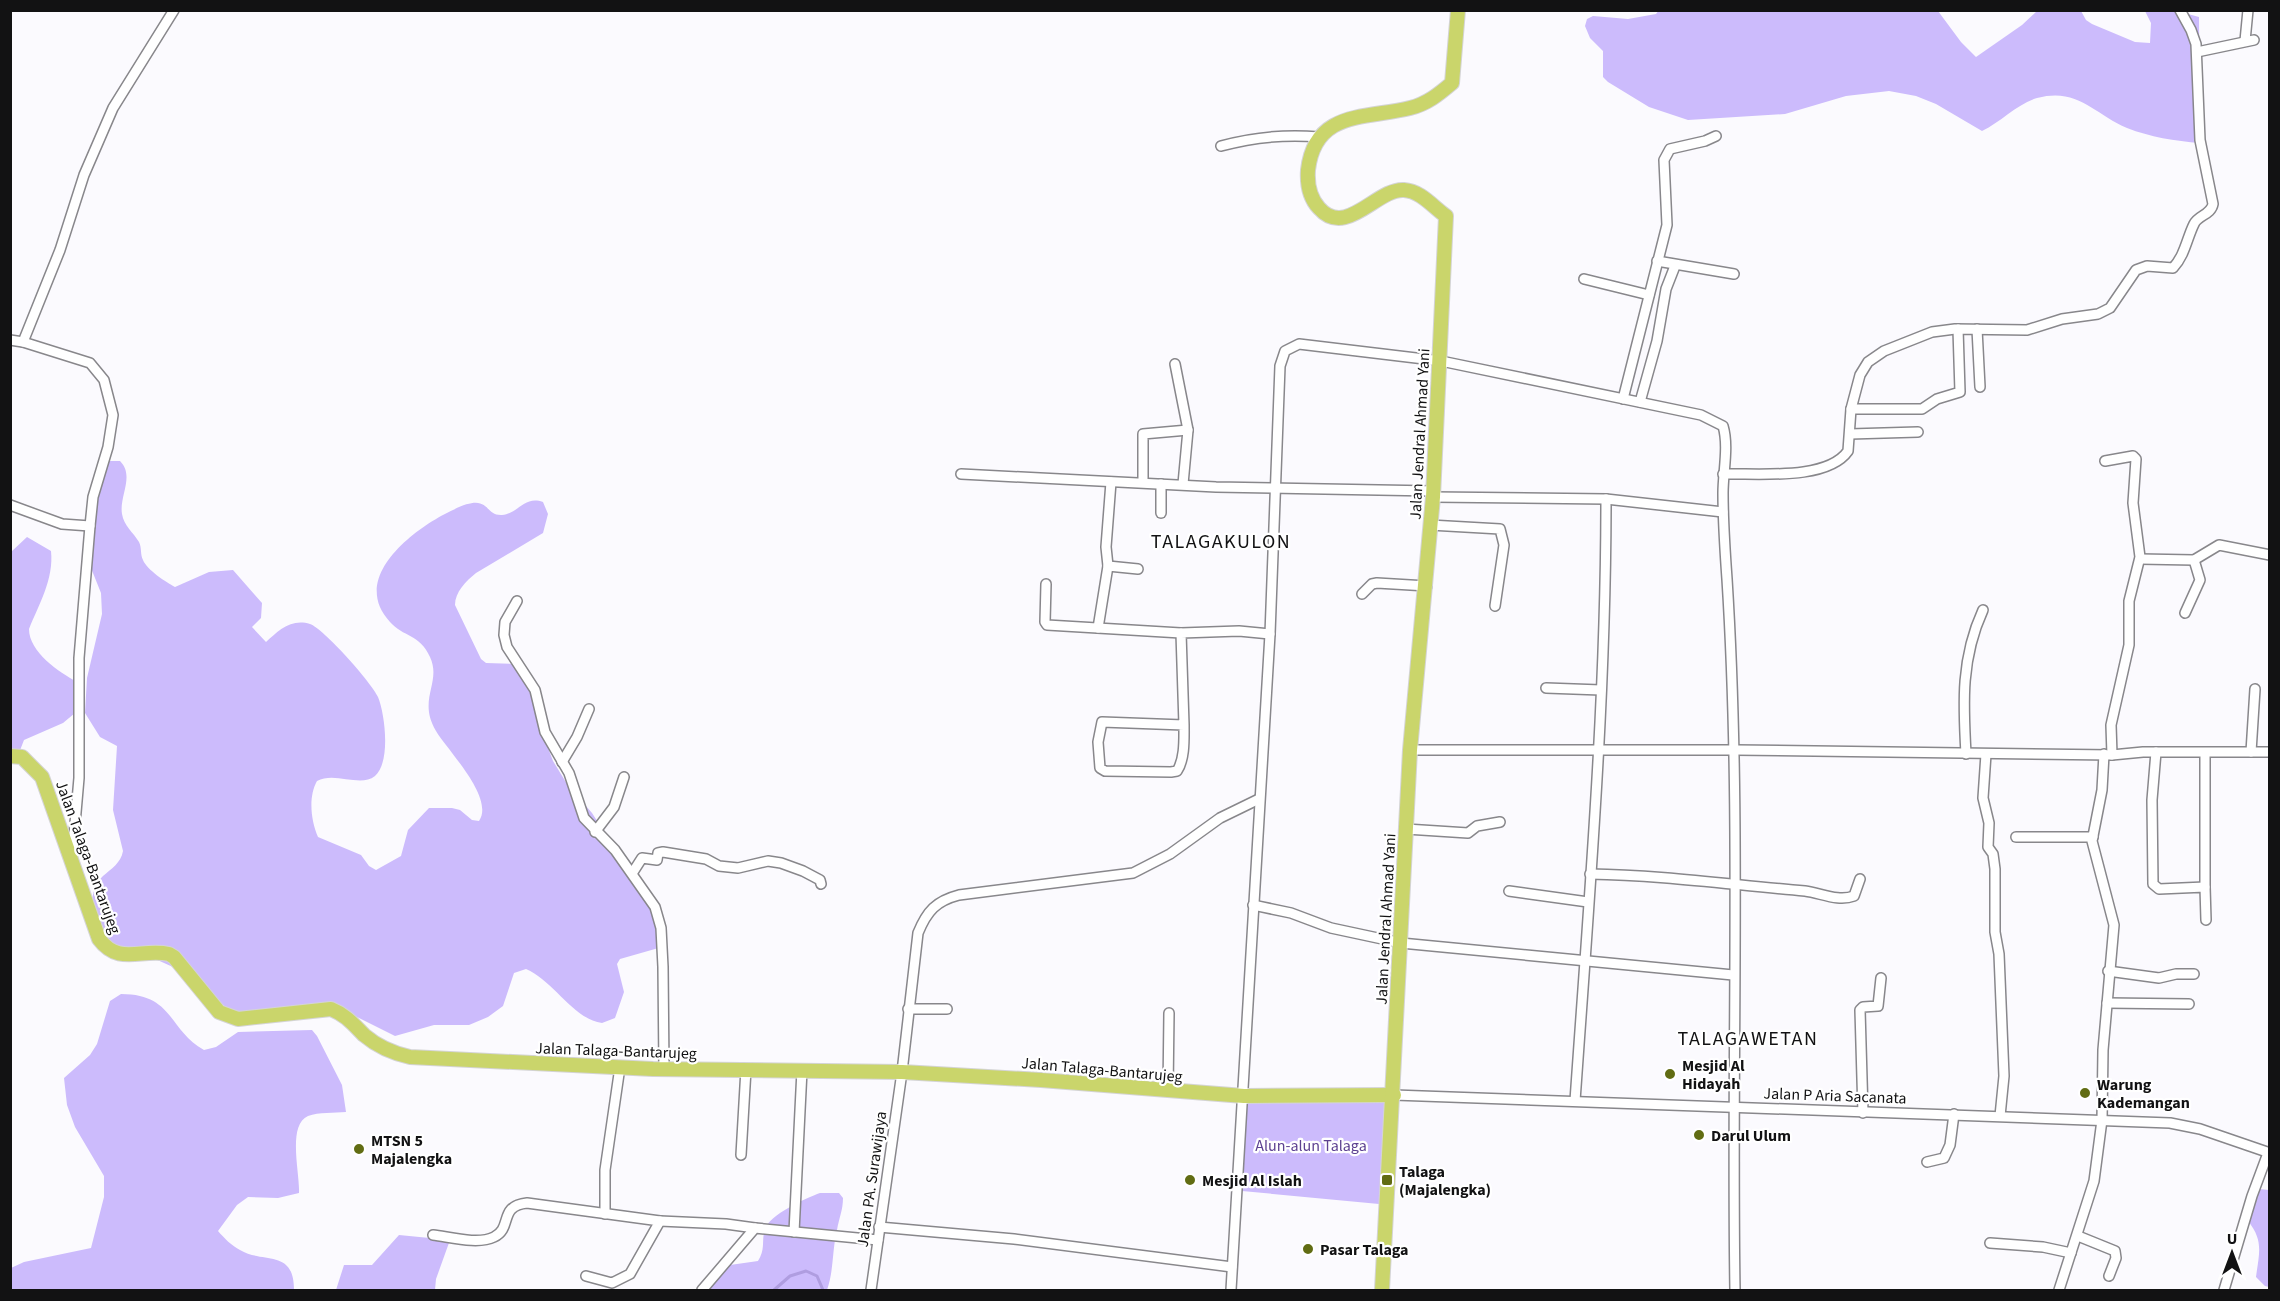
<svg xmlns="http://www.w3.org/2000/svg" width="2280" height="1301" font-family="'Source Sans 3',sans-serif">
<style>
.green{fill:#ccbbfc}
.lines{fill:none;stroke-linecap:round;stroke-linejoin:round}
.stream{stroke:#af9de0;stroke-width:3}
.street-casing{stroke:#88878b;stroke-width:12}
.primary-casing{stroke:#d4d4d5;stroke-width:16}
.street{stroke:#fff;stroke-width:9}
.primary{stroke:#cad56b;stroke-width:14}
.poi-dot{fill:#616c13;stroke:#fff;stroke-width:2}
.labels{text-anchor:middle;stroke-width:4.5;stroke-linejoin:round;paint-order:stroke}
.street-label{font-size:16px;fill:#121213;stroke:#fff}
.poi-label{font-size:16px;font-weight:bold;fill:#121213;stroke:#fff;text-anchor:start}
.park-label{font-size:16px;fill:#5d4191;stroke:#fff}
.quarter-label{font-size:20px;letter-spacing:1.5px;fill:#121213;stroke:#fff}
</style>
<rect width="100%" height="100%" fill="#fbfafe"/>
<!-- green -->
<g class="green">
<path d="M1659,10L1938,11L1961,42L1976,57L2022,25L2037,11H2081L2086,20L2092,24L2135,42L2150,43L2151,23L2145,11H2187L2188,14L2199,17L2200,143C2175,141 2150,137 2127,128C2094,114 2078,87 2037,98C2017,104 2001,122 1982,131L1936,104L1916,96L1889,91L1846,96L1785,114L1688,120L1649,107L1608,82L1603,77V51L1590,38L1585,26L1587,19L1593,16L1628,19L1656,14Z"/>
<path d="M106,461H120C135,476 119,496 122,514C124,526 133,532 139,542C142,548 140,554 143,560C147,570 166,582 175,587L209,572L233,570L262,603L261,618L252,627L266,642C278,631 291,618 310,624C323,628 372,683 378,697C385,714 391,762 375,776C360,788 335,771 317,781C308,797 311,821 318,837L361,855L369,866L376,870L401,856L408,830L429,808H452L460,810L472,820L479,821C495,798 448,751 436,731C417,699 442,683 430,657C420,634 403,637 390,622C348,577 416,527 453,510C491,491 483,516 502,515C518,514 524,495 543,502L548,514L543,533L476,573C466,581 455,592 455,605L481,659L486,663L520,664L527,676L542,732L553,761L567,784L592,813L658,916L662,947L620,959L617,964L624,992L615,1018L602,1023C573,1019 554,981 526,969L514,973L503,1006L488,1017L469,1025H434L395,1036L341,1009L247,1017L229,1010L184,972L153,958L106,946C98,925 82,895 103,876C111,869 121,863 123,851L113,810L117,746L100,737L85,713L87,678L102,614L101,593L89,563L95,478Z"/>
<path d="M27,537L51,551C54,579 39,604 29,629C29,652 59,672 77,682L75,713L63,723L24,740L17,758L11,763V552Z"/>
<path d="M121,994C174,994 168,1030 204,1050L216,1047L238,1032L312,1030L317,1036L342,1085L346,1112C334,1113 319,1112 308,1116C287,1125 300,1173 299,1193L278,1198L248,1197L237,1205L218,1231C224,1238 232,1246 240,1250C263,1264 294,1248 294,1290H11V1268L24,1262L91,1248L104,1197V1176L75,1127L67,1105L64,1078L90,1055L97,1044L110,1001Z"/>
<path d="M1246,1088L1392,1097L1379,1204L1242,1191Z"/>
<path d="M2249,1188L2269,1190V1287L2265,1286L2256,1277C2259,1253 2264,1241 2248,1221Z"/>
<path d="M820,1193H839L843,1198C843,1210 839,1218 837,1230C832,1250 834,1270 827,1290H703L730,1265L758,1261C766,1248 761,1242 765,1229C769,1215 806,1198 820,1193Z"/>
<path d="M399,1235L450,1240L436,1279L435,1290H336L344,1265H372Z"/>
</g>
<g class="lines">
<!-- stream -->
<path class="stream" d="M774,1290L790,1276L806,1271L817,1276L823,1290"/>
<!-- street casing -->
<g class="street-casing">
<g id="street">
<path d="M2245,41L2248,10"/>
<path d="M2197,52L2254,40"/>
<path d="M1221,146C1254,137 1285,134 1319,137"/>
<path d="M1657,261L1734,274"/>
<path d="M1584,279L1649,295"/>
<path d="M1977,329L1980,387"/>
<path d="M10,340L23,342"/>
<path d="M1175,364L1188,430L1183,484"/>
<path d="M1623,399L1667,225L1664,160L1670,149L1705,141L1716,136"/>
<path d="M1640,402L1657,341L1666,289L1675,266"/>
<path d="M1851,409H1922L1937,399L1960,392L1958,329"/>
<path d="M1850,434L1918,432"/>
<path d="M2105,461L2133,456L2136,459L2133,503L2140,557L2129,601V645L2111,725L2112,755"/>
<path d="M961,474L1216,487L1433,491"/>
<path d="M1723,474C1757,473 1827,481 1848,451L1851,409L1860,375L1868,362L1884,351L1932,332L1955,329L2027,330L2062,319L2098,314L2110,308L2136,270L2147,266L2173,268C2185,255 2187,238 2194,224C2198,215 2211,215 2213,204L2200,140L2196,44L2191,30L2180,10"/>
<path d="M1143,482V434L1188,430"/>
<path d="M1433,497L1606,499L1723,512"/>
<path d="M10,505L62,524L90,526"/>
<path d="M1161,513V484"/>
<path d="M1430,525L1500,529L1504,545L1495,606"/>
<path d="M2140,559L2194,560L2219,545L2270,555"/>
<path d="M1108,566L1138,569"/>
<path d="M1046,584L1045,622L1047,625L1181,633"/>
<path d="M1362,594L1372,584L1377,583L1427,586"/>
<path d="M517,601L505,622L504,635L507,647L535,690L545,732L569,773L584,818L615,850L655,907L661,928L663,967L664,1069"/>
<path d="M2185,613L2200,580L2194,560"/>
<path d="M1098,628L1108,566L1106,547L1111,482"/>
<path d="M1546,688L1601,690"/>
<path d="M1184,725L1102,722L1098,742L1100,768L1105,771L1171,772L1177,771C1185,759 1184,739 1184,725L1181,633L1239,631L1270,634"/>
<path d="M1410,750H1736L2112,755L2143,752H2270"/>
<path d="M2156,752L2152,800L2153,884L2159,889L2205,887L2206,920"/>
<path d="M2251,752L2255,689"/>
<path d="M1966,754C1963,702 1961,658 1983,610"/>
<path d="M1986,754L1983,798L1989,823L1988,847L1993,854L1995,869V932L1999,954L2004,1076L2000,1116"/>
<path d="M562,762L577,737L589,709"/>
<path d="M1406,829L1468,833L1477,826L1500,822"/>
<path d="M595,832L614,807L624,777"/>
<path d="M2016,837H2093"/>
<path d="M72,858L79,778V658L90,526L93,497L108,447L113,415L104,380L90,363L23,342L60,250L84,175L113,108L174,10"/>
<path d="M633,872L642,858L657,860L658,853L663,852L706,859L719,866L738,868L768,861L781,863L803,871L820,880L821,884"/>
<path d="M1590,874C1662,875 1733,885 1805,891C1821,893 1838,902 1854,896L1860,879"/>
<path d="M2205,887V753"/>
<path d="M1509,891L1588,902"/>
<path d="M1253,905L1291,913L1331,928L1401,943L1733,975"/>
<path d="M2108,971L2159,978L2176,974H2194"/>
<path d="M2107,1003L2189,1004"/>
<path d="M908,1009H947"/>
<path d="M1168,1091L1169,1013"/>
<path d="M1394,1095L2170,1123L2200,1129L2270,1153"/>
<path d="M1575,1101C1589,901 1606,700 1606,499"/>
<path d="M1863,1113L1860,1010L1863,1007L1878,1006L1881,978"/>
<path d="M741,1155L746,1069"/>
<path d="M1927,1162L1944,1158L1950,1145L1954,1114"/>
<path d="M605,1214V1170L620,1067"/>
<path d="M660,1221L726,1224L755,1228"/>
<path d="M879,1227L1014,1239L1232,1267"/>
<path d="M794,1232L802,1070"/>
<path d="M433,1235C450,1237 478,1245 494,1237C513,1228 498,1206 527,1203L660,1221L630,1274L612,1283L586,1276"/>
<path d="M2078,1236L2115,1251L2116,1258L2109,1276"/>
<path d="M1990,1243L2043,1247L2071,1253"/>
<path d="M702,1290L755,1228L878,1240"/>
<path d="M871,1290L902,1072L918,933C927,911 936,901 959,895L1133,873L1170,854L1220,818L1259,799"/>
<path d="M1231,1290L1270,634L1280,366L1285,351L1299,344L1441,361L1701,415L1723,426C1729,446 1723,472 1723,493C1723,522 1725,551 1727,579C1742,816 1731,1053 1735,1290"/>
<path d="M2059,1290L2094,1181L2102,1120L2103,1050L2114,925L2092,841L2102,790L2104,754"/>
<path d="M2224,1290L2252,1196L2268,1153"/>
</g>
</g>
<!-- primary casing -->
<g class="primary-casing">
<g id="primary">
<path d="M10,756L22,757L42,777L99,939C119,966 141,948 169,954L174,957L219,1012L238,1019L331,1009C346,1015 353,1024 364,1035C378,1047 392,1053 410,1057L653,1069L902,1072L1041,1080L1244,1096L1394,1095"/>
<path d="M1382,1290L1410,750L1433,497L1446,216C1433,207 1421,191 1404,190C1377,188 1346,239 1319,208C1309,197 1307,184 1308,170C1315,110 1366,119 1410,108C1427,104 1439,94 1452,83L1458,10"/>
</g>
</g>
<!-- street -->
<use href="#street" class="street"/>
<!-- primary -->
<use href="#primary" class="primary"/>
</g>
<!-- markers -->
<g class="poi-dot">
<circle cx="1670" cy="1074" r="6"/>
<circle cx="2085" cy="1093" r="6"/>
<circle cx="1699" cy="1135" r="6"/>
<circle cx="359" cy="1149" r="6"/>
<circle cx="1190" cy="1180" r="6"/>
<rect x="1381" y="1174" width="12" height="12" rx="3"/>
<circle cx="1308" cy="1249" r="6"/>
</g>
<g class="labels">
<!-- street labels -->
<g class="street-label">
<text transform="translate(1419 434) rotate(-87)" y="6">Jalan Jendral Ahmad Yani</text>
<text transform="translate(89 857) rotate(70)" y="6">Jalan Talaga-Bantarujeg</text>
<text transform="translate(1385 919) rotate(-87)" y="6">Jalan Jendral Ahmad Yani</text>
<text transform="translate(616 1050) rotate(2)" y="6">Jalan Talaga-Bantarujeg</text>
<text transform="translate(1102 1069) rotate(5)" y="6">Jalan Talaga-Bantarujeg</text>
<text transform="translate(1835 1095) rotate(2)" y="6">Jalan P Aria Sacanata</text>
<text transform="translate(871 1179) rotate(-82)" y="6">Jalan PA. Surawijaya</text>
</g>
<!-- poi labels -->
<g class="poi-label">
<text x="1682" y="1071">Mesjid Al<tspan x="1682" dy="18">Hidayah</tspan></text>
<text x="2097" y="1090">Warung<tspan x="2097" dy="18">Kademangan</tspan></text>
<text x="1711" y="1141">Darul Ulum</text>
<text x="371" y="1146">MTSN 5<tspan x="371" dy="18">Majalengka</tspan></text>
<text x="1399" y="1177">Talaga<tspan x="1399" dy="18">(Majalengka)</tspan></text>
<text x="1202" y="1186">Mesjid Al Islah</text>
<text x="1320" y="1255">Pasar Talaga</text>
</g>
<!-- park labels -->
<g class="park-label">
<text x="1311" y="1151">Alun-alun Talaga</text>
</g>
<!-- quarter labels -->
<g class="quarter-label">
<text x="1221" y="548">TALAGAKULON</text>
<text x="1748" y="1045">TALAGAWETAN</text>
</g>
</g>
<!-- border -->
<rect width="2280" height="1301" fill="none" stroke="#121213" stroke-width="24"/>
<!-- north arrow -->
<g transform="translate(2232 1253)" stroke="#ffffff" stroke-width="4.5" paint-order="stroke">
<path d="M0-4.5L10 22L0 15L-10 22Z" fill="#121213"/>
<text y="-9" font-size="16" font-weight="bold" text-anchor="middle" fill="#121213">U</text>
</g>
</svg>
